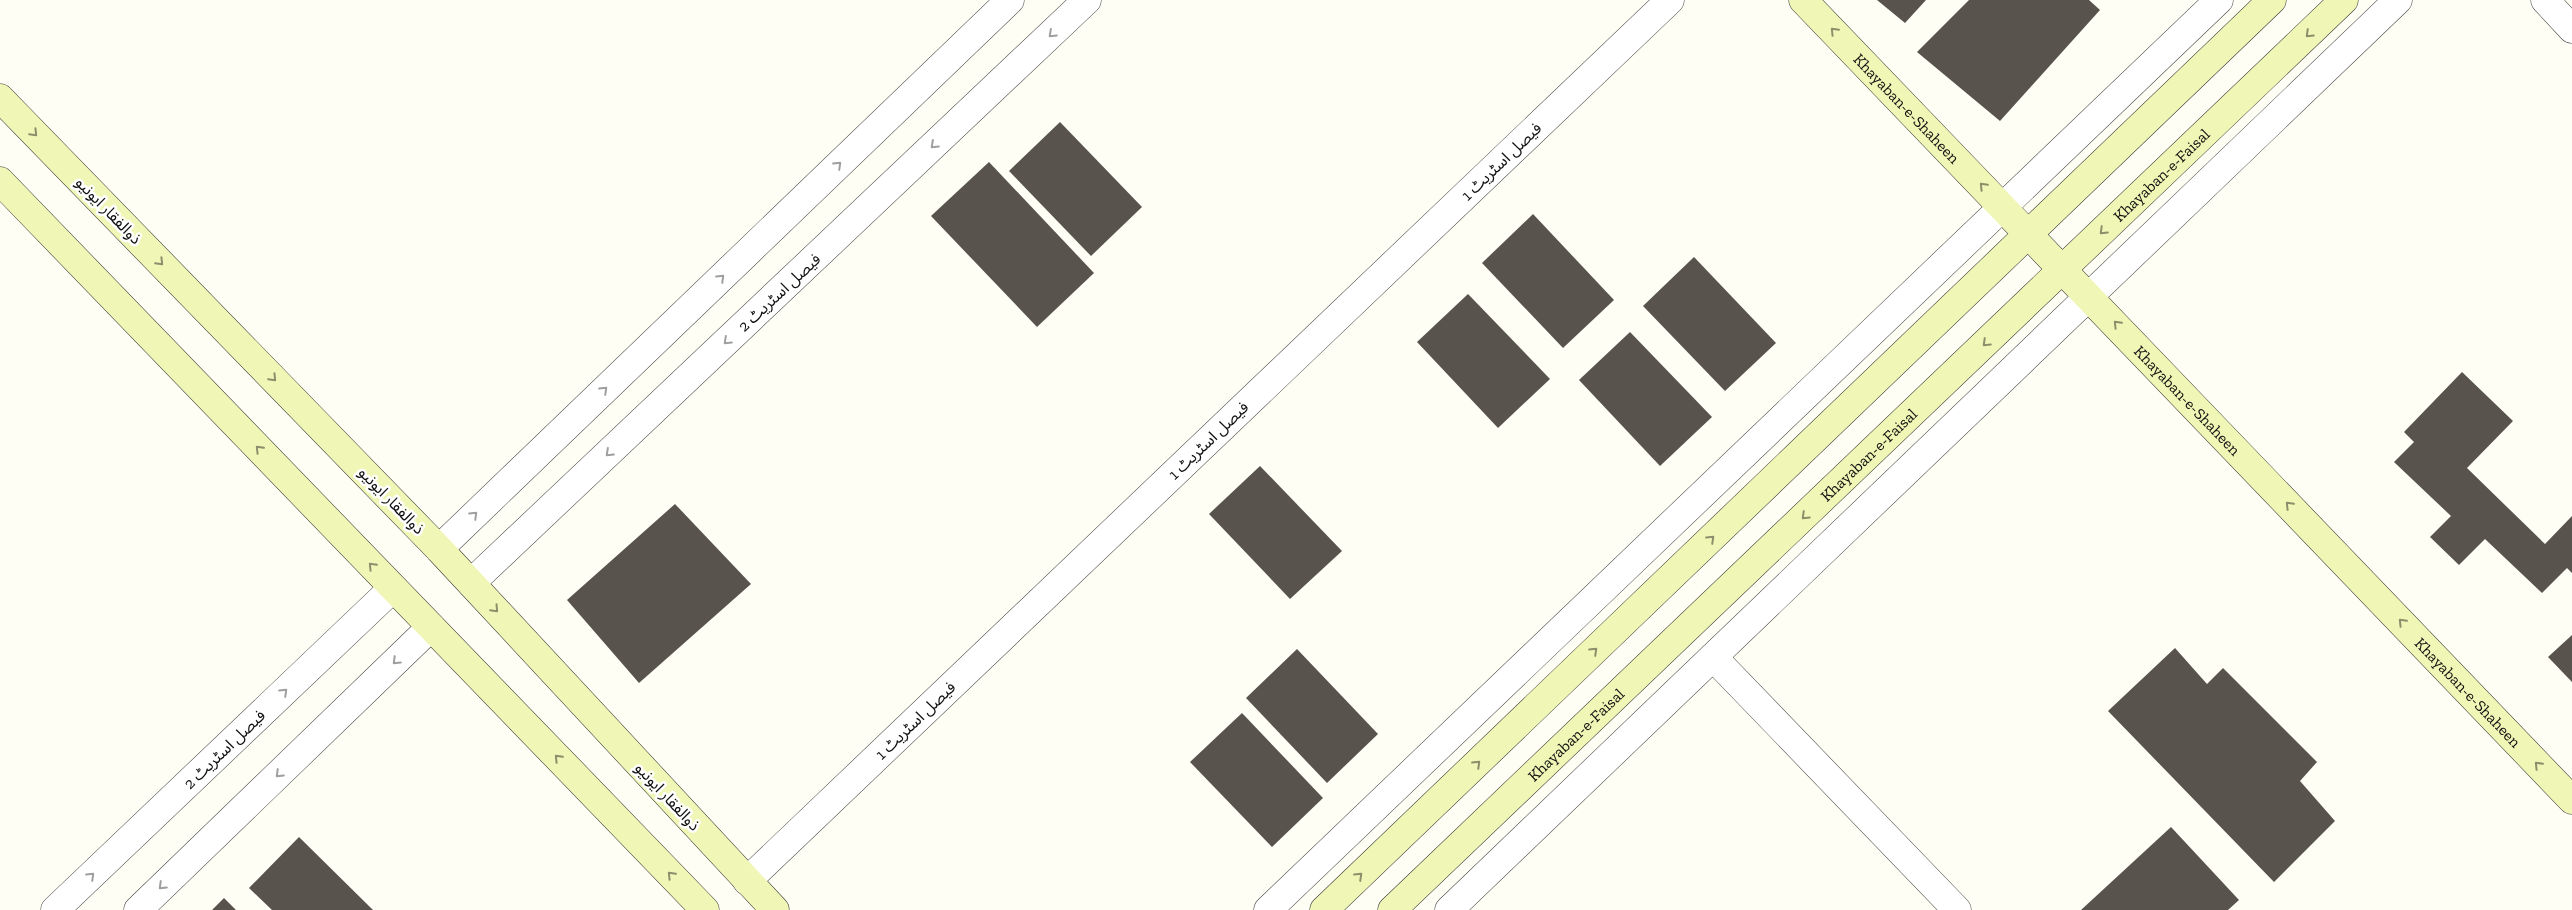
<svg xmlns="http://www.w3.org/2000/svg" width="2572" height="910" font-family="'Zilla Slab','Noto Sans Arabic',serif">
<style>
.building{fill:#58544d}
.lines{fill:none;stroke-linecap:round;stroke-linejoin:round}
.street-casing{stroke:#434343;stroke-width:29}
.secondary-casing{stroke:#323232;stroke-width:29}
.street{stroke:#fff;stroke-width:28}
.secondary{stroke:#f0f7b6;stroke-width:28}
.oneway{stroke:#8b8f6b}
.oneway2{stroke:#9f9f9f}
.labels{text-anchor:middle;stroke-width:5;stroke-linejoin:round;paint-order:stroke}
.street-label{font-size:16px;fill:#101010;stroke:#fff}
</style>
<rect width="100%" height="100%" fill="#fefef4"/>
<!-- building -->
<g class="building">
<path d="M1877,0H1926L1905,23Z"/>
<path d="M1969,0H2089L2100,10L2000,121L1917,52Z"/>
<path d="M1060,122L1142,207L1091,256L1009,171Z"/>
<path d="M989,162L1094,273L1037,327L931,216Z"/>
<path d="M1533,214L1614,300L1563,348L1482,263Z"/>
<path d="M1694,257L1776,343L1725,391L1643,306Z"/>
<path d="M1468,294L1550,379L1498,428L1417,342Z"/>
<path d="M1630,332L1712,417L1660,466L1579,380Z"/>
<path d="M2462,372L2513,421L2467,468L2545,544L2572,516V573L2567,568L2542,593L2485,539L2459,565L2430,537L2451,516L2394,462L2414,442L2404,432Z"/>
<path d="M1260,466L1342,551L1290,599L1209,514Z"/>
<path d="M675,504L751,584L639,683L567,600Z"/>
<path d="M2572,635V682L2548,657Z"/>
<path d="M2175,648L2207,684L2223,668L2317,762L2300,781L2335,821L2274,882L2108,711Z"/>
<path d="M1297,649L1378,734L1327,783L1246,698Z"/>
<path d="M1242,713L1323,798L1272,847L1190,762Z"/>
<path d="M2171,827L2239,900L2228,910H2081Z"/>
<path d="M299,837L373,910H272L249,888Z"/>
<path d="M224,898L236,910H212Z"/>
</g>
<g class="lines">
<!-- street casing -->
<g class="street-casing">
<g id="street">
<path d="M2545,0L2572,29"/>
<path d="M439,549L1010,0"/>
<path d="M471,583L1087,0"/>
<path d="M1713,657L1957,910"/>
<path d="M747,881L1670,0"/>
<path d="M55,910L393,588"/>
<path d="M138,910L431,627"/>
<path d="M1268,910L2219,0"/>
<path d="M1449,910L2398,0"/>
</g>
</g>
<!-- secondary casing -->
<g class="secondary-casing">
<g id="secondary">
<path id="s1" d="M1803,0L2572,800"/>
<path d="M0,98L439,549L775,910"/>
<path d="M0,181L705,910"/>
<path d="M1324,910L2272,0"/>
<path id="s2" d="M1392,910L2344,0"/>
</g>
</g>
<!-- street -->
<use href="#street" class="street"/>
<!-- secondary -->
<use href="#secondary" class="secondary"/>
</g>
<!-- one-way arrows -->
<defs><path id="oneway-chevron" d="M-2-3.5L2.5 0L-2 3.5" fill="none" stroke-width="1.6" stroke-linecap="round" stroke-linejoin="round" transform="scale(1.25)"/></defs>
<g class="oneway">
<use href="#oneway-chevron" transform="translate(1834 31) rotate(-134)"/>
<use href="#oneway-chevron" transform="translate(2309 34) rotate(136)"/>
<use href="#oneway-chevron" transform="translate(34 133) rotate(46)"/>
<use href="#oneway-chevron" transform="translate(1983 186) rotate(-134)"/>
<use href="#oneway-chevron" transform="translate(2103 231) rotate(136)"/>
<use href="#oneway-chevron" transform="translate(160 262) rotate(46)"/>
<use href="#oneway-chevron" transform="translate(2117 324) rotate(-134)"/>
<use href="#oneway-chevron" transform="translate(1986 343) rotate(136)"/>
<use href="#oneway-chevron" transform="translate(273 378) rotate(46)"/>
<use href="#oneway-chevron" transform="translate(259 449) rotate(-134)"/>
<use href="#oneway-chevron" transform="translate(2289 505) rotate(-134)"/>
<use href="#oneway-chevron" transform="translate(1805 516) rotate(136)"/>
<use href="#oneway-chevron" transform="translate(1711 539) rotate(-44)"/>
<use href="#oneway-chevron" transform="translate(372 566) rotate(-134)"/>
<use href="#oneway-chevron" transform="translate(495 609) rotate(47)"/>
<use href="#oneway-chevron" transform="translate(2402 622) rotate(-134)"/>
<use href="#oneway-chevron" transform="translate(1594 651) rotate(-44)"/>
<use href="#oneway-chevron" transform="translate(558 758) rotate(-134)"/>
<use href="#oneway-chevron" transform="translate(1477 764) rotate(-44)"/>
<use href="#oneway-chevron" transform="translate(2538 765) rotate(-134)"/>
<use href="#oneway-chevron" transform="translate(671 875) rotate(-134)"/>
<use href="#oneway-chevron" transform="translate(1359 876) rotate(-44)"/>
</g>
<g class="oneway2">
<use href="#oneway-chevron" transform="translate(1052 34) rotate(137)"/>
<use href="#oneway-chevron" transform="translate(934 145) rotate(137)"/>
<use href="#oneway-chevron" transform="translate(838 165) rotate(-44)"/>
<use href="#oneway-chevron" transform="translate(721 278) rotate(-44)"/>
<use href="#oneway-chevron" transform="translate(727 341) rotate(137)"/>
<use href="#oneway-chevron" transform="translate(604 390) rotate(-44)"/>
<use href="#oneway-chevron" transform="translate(609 453) rotate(137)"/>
<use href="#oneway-chevron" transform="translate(474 515) rotate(-44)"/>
<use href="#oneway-chevron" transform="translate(396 661) rotate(136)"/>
<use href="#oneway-chevron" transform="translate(284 692) rotate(-44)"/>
<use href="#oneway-chevron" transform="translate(279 774) rotate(136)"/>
<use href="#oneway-chevron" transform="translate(91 876) rotate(-44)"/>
<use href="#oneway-chevron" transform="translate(162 886) rotate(136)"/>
</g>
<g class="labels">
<!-- street labels -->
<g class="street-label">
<text dy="6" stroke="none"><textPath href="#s1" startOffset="150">Khayaban-e-Shaheen</textPath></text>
<text transform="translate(1501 161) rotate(-44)" y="6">فیصل اسٹریٹ 1</text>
<text dy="6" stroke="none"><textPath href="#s2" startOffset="1064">Khayaban-e-Faisal</textPath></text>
<text transform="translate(109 210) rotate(46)" y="6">ذوالفقار ایونیو</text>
<text transform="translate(779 292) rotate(-43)" y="6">فیصل اسٹریٹ 2</text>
<text dy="6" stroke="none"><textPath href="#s1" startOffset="555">Khayaban-e-Shaheen</textPath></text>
<text transform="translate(1208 440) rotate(-44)" y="6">فیصل اسٹریٹ 1</text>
<text dy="6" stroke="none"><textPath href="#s2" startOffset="659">Khayaban-e-Faisal</textPath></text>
<text transform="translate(392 500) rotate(46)" y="6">ذوالفقار ایونیو</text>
<text dy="6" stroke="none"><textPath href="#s1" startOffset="960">Khayaban-e-Shaheen</textPath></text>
<text transform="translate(915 720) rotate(-44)" y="6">فیصل اسٹریٹ 1</text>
<text dy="6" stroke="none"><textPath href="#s2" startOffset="254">Khayaban-e-Faisal</textPath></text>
<text transform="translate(224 749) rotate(-44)" y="6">فیصل اسٹریٹ 2</text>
<text transform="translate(668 796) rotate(47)" y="6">ذوالفقار ایونیو</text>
</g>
</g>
</svg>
